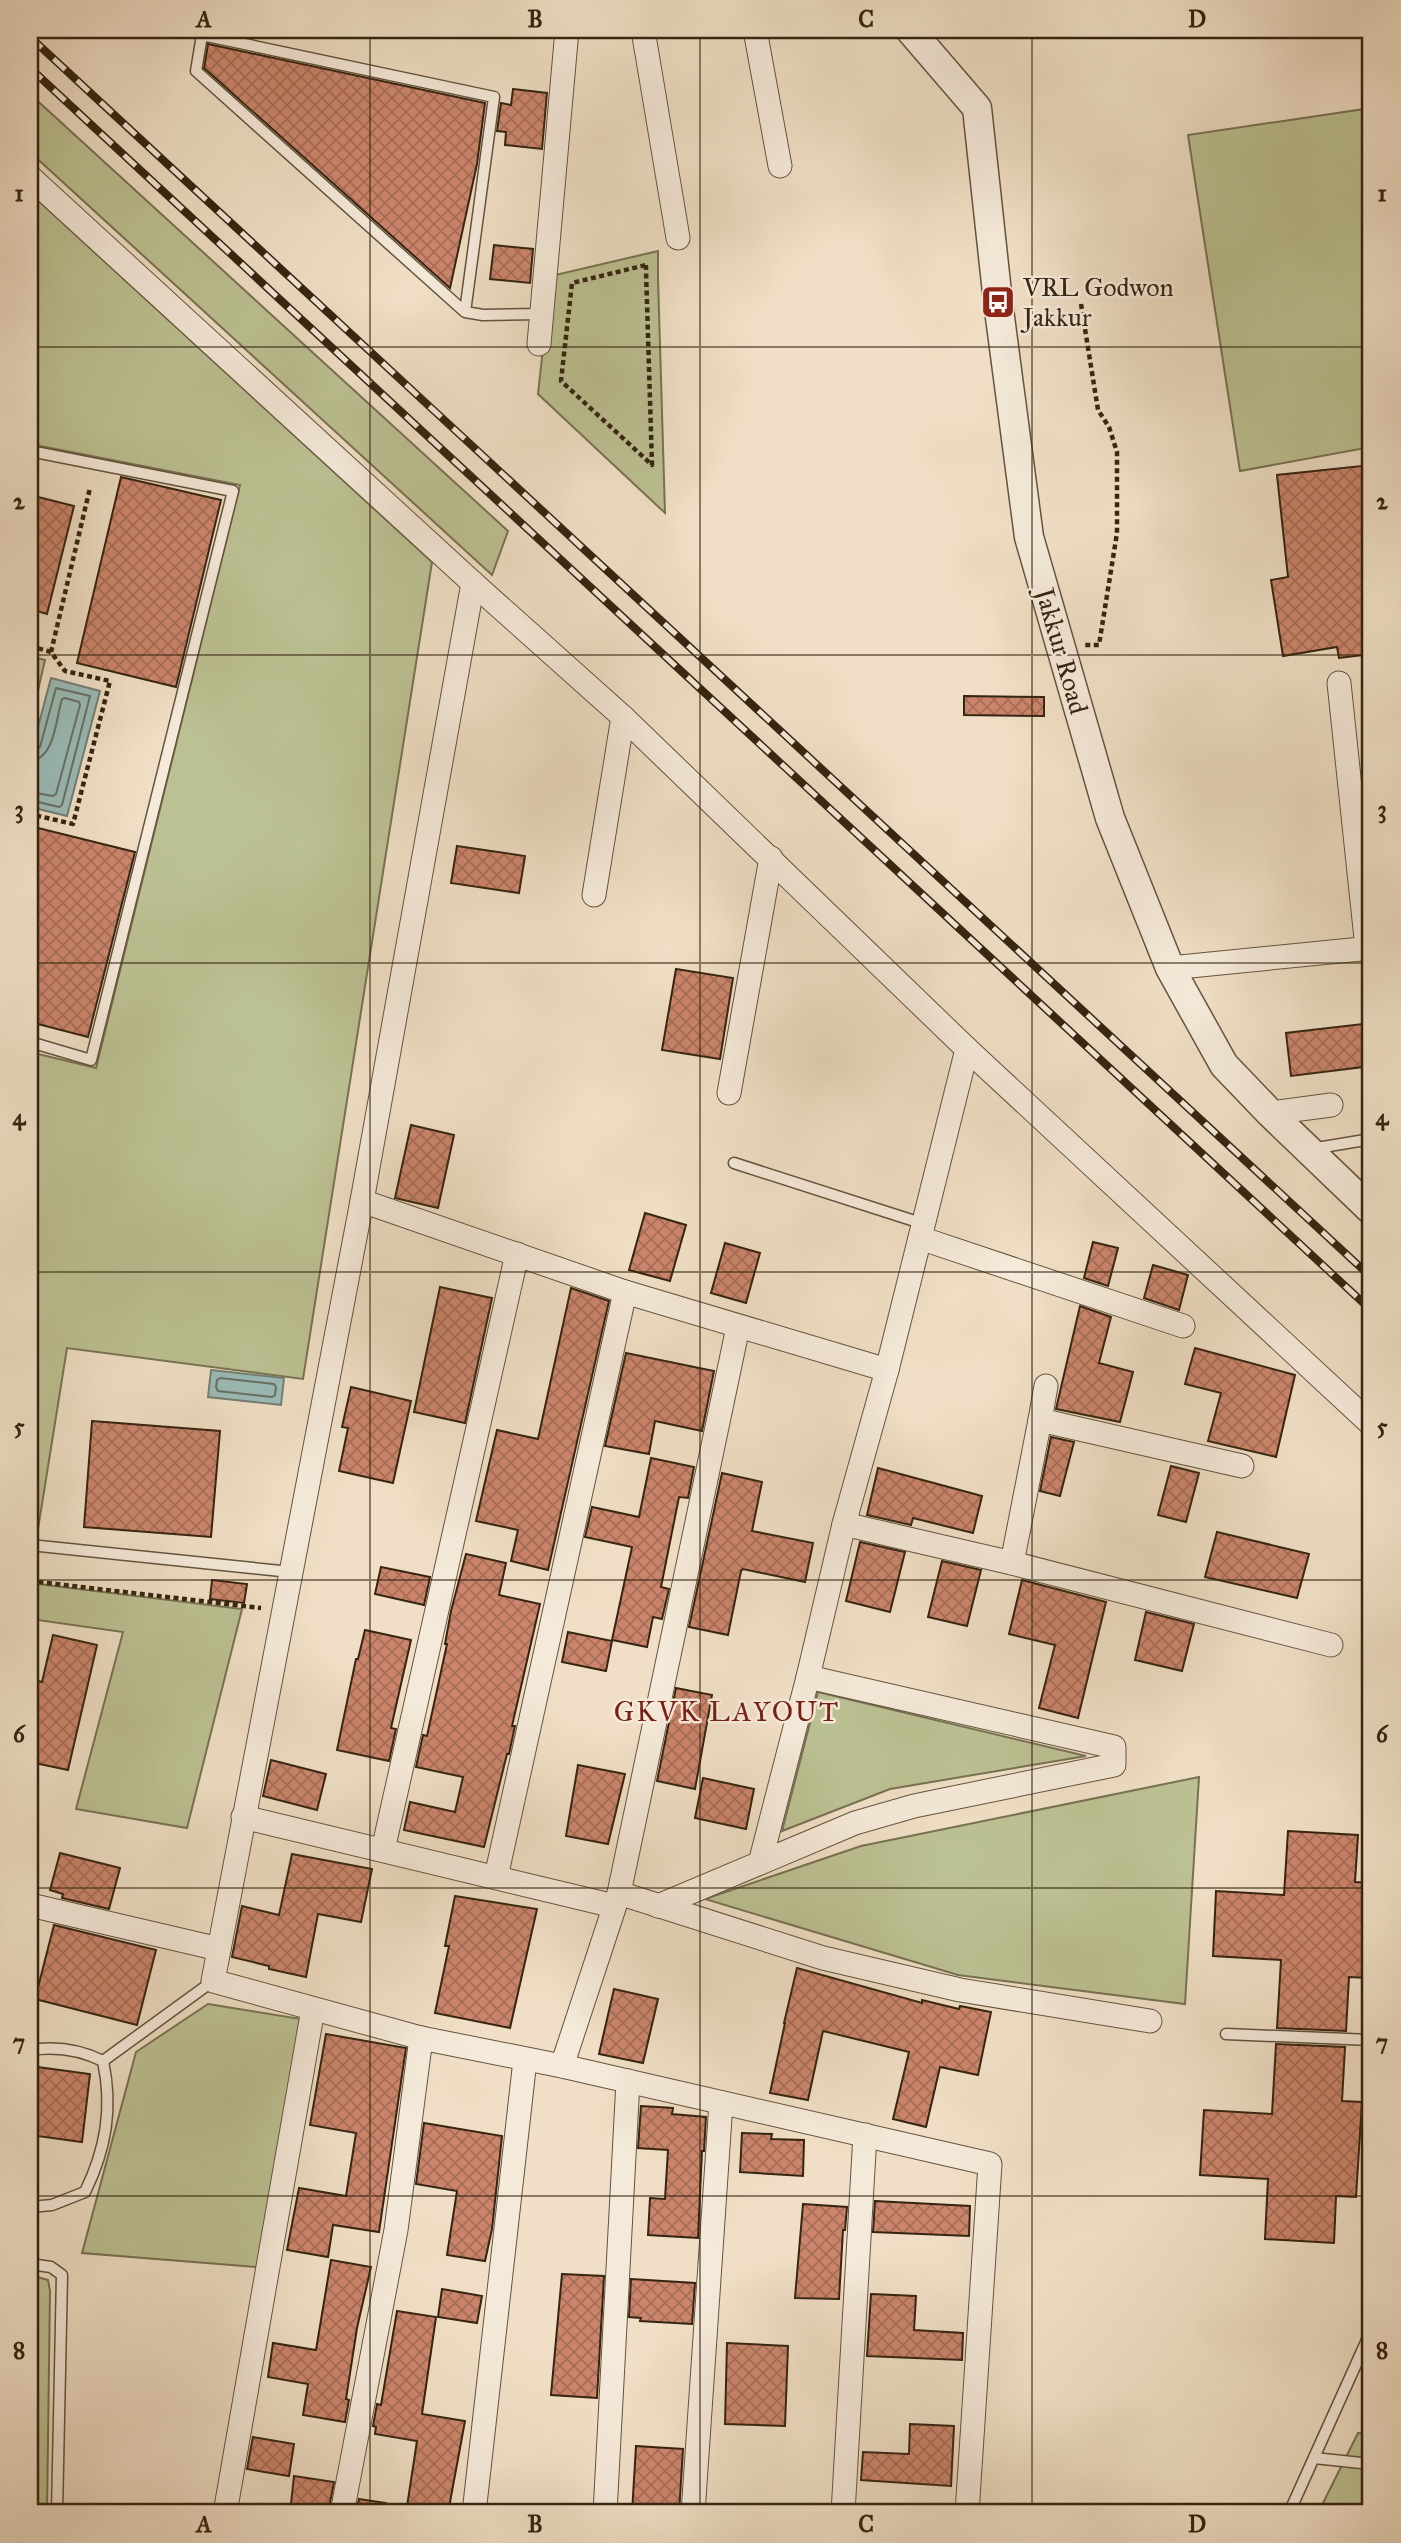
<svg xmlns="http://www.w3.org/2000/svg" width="1401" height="2543" font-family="'IM FELL Great Primer',serif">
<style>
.green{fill:#bcc193;stroke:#787252;stroke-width:2}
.water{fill:#9abcb8;stroke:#727f75;stroke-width:2}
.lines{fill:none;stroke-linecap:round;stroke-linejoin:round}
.shore{stroke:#687064;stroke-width:2}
.building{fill:url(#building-cross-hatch);stroke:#352411;stroke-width:2}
.service-casing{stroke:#64533e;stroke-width:13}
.minor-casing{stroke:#64533e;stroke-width:25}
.tertiary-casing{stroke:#64533e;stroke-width:31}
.path{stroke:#352411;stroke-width:4.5;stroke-dasharray:5 3.5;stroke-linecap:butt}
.service{stroke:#f5eada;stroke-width:10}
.minor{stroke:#f5eada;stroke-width:23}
.tertiary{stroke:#f5eada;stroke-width:28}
.rail-casing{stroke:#352411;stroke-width:8}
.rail{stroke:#f5eada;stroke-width:5;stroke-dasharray:16;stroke-linecap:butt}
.grid{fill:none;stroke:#352411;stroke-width:2;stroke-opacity:0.55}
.labels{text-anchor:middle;stroke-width:5;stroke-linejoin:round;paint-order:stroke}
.poi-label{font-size:26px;fill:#352411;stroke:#f5eada;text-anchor:start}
.street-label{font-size:26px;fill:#352411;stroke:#f5eada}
.neighbourhood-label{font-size:28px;letter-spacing:2px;fill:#7a1f14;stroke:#f5eada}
.neatline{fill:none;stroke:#352411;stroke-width:2.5}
.grid-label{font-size:23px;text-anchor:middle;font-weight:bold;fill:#352411}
</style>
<defs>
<pattern id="building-cross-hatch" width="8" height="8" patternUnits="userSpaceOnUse" patternTransform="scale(1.75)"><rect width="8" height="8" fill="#cc856c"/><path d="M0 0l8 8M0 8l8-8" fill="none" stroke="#a66d57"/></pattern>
</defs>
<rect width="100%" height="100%" fill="#f0dfc6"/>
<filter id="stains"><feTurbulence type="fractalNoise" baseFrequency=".00286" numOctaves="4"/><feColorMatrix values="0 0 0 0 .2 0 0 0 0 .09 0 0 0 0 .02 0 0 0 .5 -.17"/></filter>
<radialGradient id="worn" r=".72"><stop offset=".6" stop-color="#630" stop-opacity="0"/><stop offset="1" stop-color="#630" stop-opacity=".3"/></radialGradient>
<!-- green -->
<g class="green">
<path d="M30,94L508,531L492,575L30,152Z"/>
<path d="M1371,108V447L1240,471L1188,135Z"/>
<path d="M30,193L432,562L303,1379L67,1348L38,1529L30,1527V1052L96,1068L240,485L30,444Z"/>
<path d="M658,251V278L665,513L538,394L551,276Z"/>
<path d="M30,656L45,660L30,725Z"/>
<path d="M30,1583L242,1609L187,1828L76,1809L123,1632L30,1619Z"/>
<path d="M818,1692L1086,1756L890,1789L782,1831Z"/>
<path d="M1199,1777L1185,2004L958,1975L705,1899L861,1846Z"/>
<path d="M208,2004L301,2019L257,2267L82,2253L136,2052Z"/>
<path d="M30,2275L48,2280L50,2291L47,2513H30Z"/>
<path d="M1358,2433L1371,2434V2513H1318Z"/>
</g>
<!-- water -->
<g class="water">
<path d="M51,678L100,691L67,816L30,807V757Z"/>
<path d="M211,1370L284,1378L281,1405L208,1397Z"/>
</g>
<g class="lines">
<!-- shore -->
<g class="shore">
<path d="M30,752L35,751L40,747L56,688L90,696L62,805L59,807L30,800"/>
<path d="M30,761C55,759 56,718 62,699L65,698L79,702L80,705L56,794L53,796L30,792"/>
<path d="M220,1378L274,1384L276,1387L275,1395L272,1397L218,1391L216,1387L217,1380Z"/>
</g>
</g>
<!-- building -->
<g class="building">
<path d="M208,44L485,103L477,164L450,288L204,68Z"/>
<path d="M513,89L547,93L542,149L505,145L506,132L497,131L501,103L511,105Z"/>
<path d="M494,245L533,249L530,283L490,279Z"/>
<path d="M1371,465V654L1339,658L1337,647L1283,656L1271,580L1288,577L1277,475Z"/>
<path d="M121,477L221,500L176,687L77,663Z"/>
<path d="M30,495L74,506L47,614L30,609Z"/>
<path d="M964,696L1044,697V716L964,715Z"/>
<path d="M34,827L135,852L88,1037L30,1022V843Z"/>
<path d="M457,846L525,856L519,893L451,883Z"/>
<path d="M676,969L733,978L720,1059L662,1050Z"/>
<path d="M1371,1023V1066L1291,1076L1286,1033Z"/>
<path d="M411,1125L454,1135L438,1208L395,1198Z"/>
<path d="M645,1213L686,1225L670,1281L629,1270Z"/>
<path d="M1093,1242L1118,1248L1108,1286L1084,1278Z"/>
<path d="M725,1243L760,1253L746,1303L711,1293Z"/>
<path d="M1153,1265L1188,1275L1179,1310L1144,1298Z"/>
<path d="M440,1287L492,1298L465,1423L414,1412Z"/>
<path d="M571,1288L609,1301L548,1570L511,1561L518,1530L476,1521L497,1430L538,1439Z"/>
<path d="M1080,1306L1111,1317L1099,1363L1133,1372L1120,1422L1056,1409Z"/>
<path d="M1195,1348L1295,1375L1276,1457L1208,1441L1221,1393L1185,1384Z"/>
<path d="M626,1353L714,1371L702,1431L655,1421L649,1454L605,1446Z"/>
<path d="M351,1387L411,1401L393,1483L339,1471L348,1428L342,1427Z"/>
<path d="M92,1421L220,1431L211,1537L84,1527Z"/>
<path d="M1051,1437L1074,1442L1060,1496L1040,1491Z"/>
<path d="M651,1458L694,1467L688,1498L679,1497L661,1587L669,1589L662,1619L653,1617L647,1647L612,1640L632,1547L585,1537L592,1507L639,1517Z"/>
<path d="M1171,1466L1199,1473L1186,1522L1158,1515Z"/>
<path d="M878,1468L982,1496L973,1533L913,1518L911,1525L867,1515Z"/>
<path d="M722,1473L762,1482L752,1531L813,1543L805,1582L743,1569L741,1571L728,1635L689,1627Z"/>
<path d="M1217,1532L1309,1554L1297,1598L1205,1577Z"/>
<path d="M860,1542L905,1552L890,1612L846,1601Z"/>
<path d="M466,1554L506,1563L499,1595L540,1604L512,1726H515L509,1754H507L484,1847L404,1830L410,1802L455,1812L463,1777L416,1767L423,1735L427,1736L447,1644H445L451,1611Z"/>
<path d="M942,1561L981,1570L967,1626L928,1617Z"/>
<path d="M381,1567L430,1577L424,1605L375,1594Z"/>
<path d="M212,1580L247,1584L244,1603L210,1599Z"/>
<path d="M1022,1580L1106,1602L1078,1718L1039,1708L1055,1645L1009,1634Z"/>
<path d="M1146,1612L1194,1624L1182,1671L1135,1660Z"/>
<path d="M365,1630L411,1640L391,1728L396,1729L389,1761L337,1750L356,1659H358Z"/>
<path d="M568,1632L612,1641L606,1671L562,1662Z"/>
<path d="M53,1635L97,1645L68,1770L30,1762V1736L35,1714L30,1713V1679L42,1682Z"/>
<path d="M676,1688L712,1695L695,1789L657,1781Z"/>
<path d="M271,1760L326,1774L317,1810L263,1796Z"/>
<path d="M578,1765L625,1774L608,1844L566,1836Z"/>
<path d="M703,1778L754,1789L746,1829L695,1818Z"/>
<path d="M1288,1831L1358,1835L1355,1882L1371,1883V1934L1368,1978L1349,1977L1346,2031L1277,2028L1281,1960L1213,1956L1216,1891L1284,1895Z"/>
<path d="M60,1853L120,1868L109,1909L62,1898L63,1894L50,1890Z"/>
<path d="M292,1854L372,1869L361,1922L318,1914L306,1977L269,1969V1966L232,1957L242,1906L279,1915Z"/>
<path d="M455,1896L537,1909L510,2028L435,2013L449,1946H445Z"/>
<path d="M54,1925L156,1950L137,2025L35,1999Z"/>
<path d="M797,1968L922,2003V2000L959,2009L960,2006L991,2012L978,2075L940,2067L926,2127L893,2119L909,2052L823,2031L808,2100L770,2093L785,2023H784Z"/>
<path d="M614,1989L658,1999L643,2063L599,2054Z"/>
<path d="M326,2034L406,2048L379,2232L333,2225L328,2257L287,2250L299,2188L346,2196L356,2133L310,2125Z"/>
<path d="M1276,2044L1345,2047L1342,2101L1362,2102L1356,2197L1336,2196L1334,2243L1265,2239L1268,2179L1200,2175L1204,2110L1272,2114Z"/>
<path d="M30,2066L90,2074L82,2142L30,2135Z"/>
<path d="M641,2106L673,2108L672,2114L706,2117L704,2151H702L698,2238L648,2235L650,2198L665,2199L668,2150L638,2148Z"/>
<path d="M424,2123L502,2136L492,2229L485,2261L447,2255L457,2191L416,2184Z"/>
<path d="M742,2133L772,2134L771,2139L804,2140L803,2176L740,2172Z"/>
<path d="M875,2201L970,2206L969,2236L873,2232Z"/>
<path d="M803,2204L847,2207L845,2230H843L839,2299L795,2298Z"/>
<path d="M331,2260L371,2267L357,2328L346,2399L349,2400L345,2422L303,2415L308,2384L268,2377L273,2343L316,2350Z"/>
<path d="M562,2274L604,2276L597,2398L551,2395Z"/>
<path d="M631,2279L695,2283L692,2324L640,2321L641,2318L629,2317Z"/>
<path d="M442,2289L482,2296L477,2323L438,2317Z"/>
<path d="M871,2294L916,2296L914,2330L963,2333L962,2360L867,2356Z"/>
<path d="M397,2311L436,2317L422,2414L465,2421L448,2513H406L417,2441L375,2434L376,2427L373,2426L377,2404L381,2405Z"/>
<path d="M727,2343L788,2346L785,2426L725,2424Z"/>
<path d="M910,2424L954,2426L951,2486L861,2480L863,2452L909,2454Z"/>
<path d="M253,2437L294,2444L289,2476L247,2469Z"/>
<path d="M636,2446L683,2449L679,2513H632Z"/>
<path d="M294,2476L334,2482L328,2513H290Z"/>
<path d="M359,2499L386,2503V2513H356Z"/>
</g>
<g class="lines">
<!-- service casing -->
<g class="service-casing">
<g id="service">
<path d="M465,312L196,71L202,35L494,97L465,312L483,315L541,314"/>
<path d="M30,451L233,491L91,1060L30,1042"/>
<path d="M1311,1149L1371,1139"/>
<path d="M734,1163L924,1224"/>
<path d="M30,1545L291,1572"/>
<path d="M1226,2034L1371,2040"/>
<path d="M30,2050C56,2046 79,2049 103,2061C113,2108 106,2149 85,2192L52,2205L30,2207"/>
<path d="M103,2061L213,1981"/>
<path d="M30,2264L51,2267L62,2275L57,2513"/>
<path d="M1314,2458L1371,2464"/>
<path d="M1289,2513L1371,2331"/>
<path d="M1367,2513L1371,2473"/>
</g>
</g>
<!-- minor casing -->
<g class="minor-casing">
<g id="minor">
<path d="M643,30L678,238"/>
<path d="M755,30L780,166"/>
<path d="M30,177L473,583L623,717L967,1049L1371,1424"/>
<path d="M539,344L567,30"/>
<path d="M473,583L362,1201L213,1981L421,2038L562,2066L990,2164L967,2513"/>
<path d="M1339,683L1367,948"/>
<path d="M594,895L623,717"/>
<path d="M1170,968L1371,948"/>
<path d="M729,1093L771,858"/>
<path d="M1270,1113L1331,1105"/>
<path d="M362,1201L625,1292L887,1370"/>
<path d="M920,1238L1183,1326"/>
<path d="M1040,1420L1046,1386"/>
<path d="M844,1524L1012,1563L1040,1420L1242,1466"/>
<path d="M1012,1563L1331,1645"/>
<path d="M243,1817L614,1906"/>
<path d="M383,1850L517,1254"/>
<path d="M760,1863L808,1677L844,1524L887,1370L967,1049"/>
<path d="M496,1877L625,1292"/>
<path d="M619,1893L823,1958L960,1990L1150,2021"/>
<path d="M30,1905L219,1949"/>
<path d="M658,1906L855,1823L914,1806L1114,1765V1747L808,1677"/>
<path d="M562,2066L619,1893L738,1327"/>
<path d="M225,2513L313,2009"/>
<path d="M342,2513L396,2230L421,2038"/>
<path d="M474,2513L525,2060"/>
<path d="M605,2513L628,2081"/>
<path d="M693,2513L721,2103"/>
<path d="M843,2513L865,2135"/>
</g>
</g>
<!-- tertiary casing -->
<g class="tertiary-casing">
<path id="tertiary" d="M910,30L977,108L998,302L1029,537L1110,818L1170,968L1224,1065L1270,1113L1371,1210"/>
</g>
<!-- path -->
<g class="path">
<path d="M646,265V271L652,465L561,381L572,283Z"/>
<path d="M1081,304L1098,410L1109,427L1117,452V533L1099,645H1084"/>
<path d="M30,646L51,652L65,671L110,681L73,824L30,814"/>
<path d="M51,652L90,488"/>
<path d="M30,1581L261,1608"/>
</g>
<!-- service -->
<use href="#service" class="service"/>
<!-- minor -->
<use href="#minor" class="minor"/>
<!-- tertiary -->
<use href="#tertiary" class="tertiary"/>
<!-- rail casing -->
<g class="rail-casing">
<g id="rail">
<path d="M30,37L1371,1277"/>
<path d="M30,68L1371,1310"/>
</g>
</g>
<!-- rail -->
<use href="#rail" class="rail"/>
</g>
<!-- grid -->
<path class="grid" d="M370,30V2513M700,30V2513M1032,30V2513M30,347H1371M30,655H1371M30,963H1371M30,1272H1371M30,1580H1371M30,1888H1371M30,2196H1371"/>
<!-- icons -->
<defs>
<g id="bus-square" transform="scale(1.75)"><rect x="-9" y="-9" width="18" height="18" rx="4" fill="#8f2418" stroke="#f5eada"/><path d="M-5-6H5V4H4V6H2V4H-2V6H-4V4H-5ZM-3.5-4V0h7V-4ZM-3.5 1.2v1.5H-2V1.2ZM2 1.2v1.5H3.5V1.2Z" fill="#fff"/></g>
</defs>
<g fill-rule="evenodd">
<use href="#bus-square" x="998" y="302"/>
</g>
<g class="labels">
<!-- poi labels -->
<g class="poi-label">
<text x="1023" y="296">VRL Godwon<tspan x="1023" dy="30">Jakkur</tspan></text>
</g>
<!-- street labels -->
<g class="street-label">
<text transform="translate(1062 651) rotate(74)" y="9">Jakkur Road</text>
</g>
<!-- neighbourhood labels -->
<g class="neighbourhood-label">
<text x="727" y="1721">GKVK LAYOUT</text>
</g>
</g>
<!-- margin -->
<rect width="1401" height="2543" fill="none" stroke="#f0dfc6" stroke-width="77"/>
<rect x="38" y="38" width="1324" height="2466" class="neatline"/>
<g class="grid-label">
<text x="204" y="27">A</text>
<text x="535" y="27">B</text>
<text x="866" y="27">C</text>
<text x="1197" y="27">D</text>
<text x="19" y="201">1</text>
<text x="1382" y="201">1</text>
<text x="19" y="509">2</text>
<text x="1382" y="509">2</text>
<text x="19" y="817">3</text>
<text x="1382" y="817">3</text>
<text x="19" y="1125">4</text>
<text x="1382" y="1125">4</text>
<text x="19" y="1434">5</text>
<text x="1382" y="1434">5</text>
<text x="19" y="1742">6</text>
<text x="1382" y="1742">6</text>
<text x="19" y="2050">7</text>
<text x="1382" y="2050">7</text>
<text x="19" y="2358">8</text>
<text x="1382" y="2358">8</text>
<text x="204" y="2532">A</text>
<text x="535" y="2532">B</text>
<text x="866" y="2532">C</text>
<text x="1197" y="2532">D</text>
</g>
<rect width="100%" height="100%" filter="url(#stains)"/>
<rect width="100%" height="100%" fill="url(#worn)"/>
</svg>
